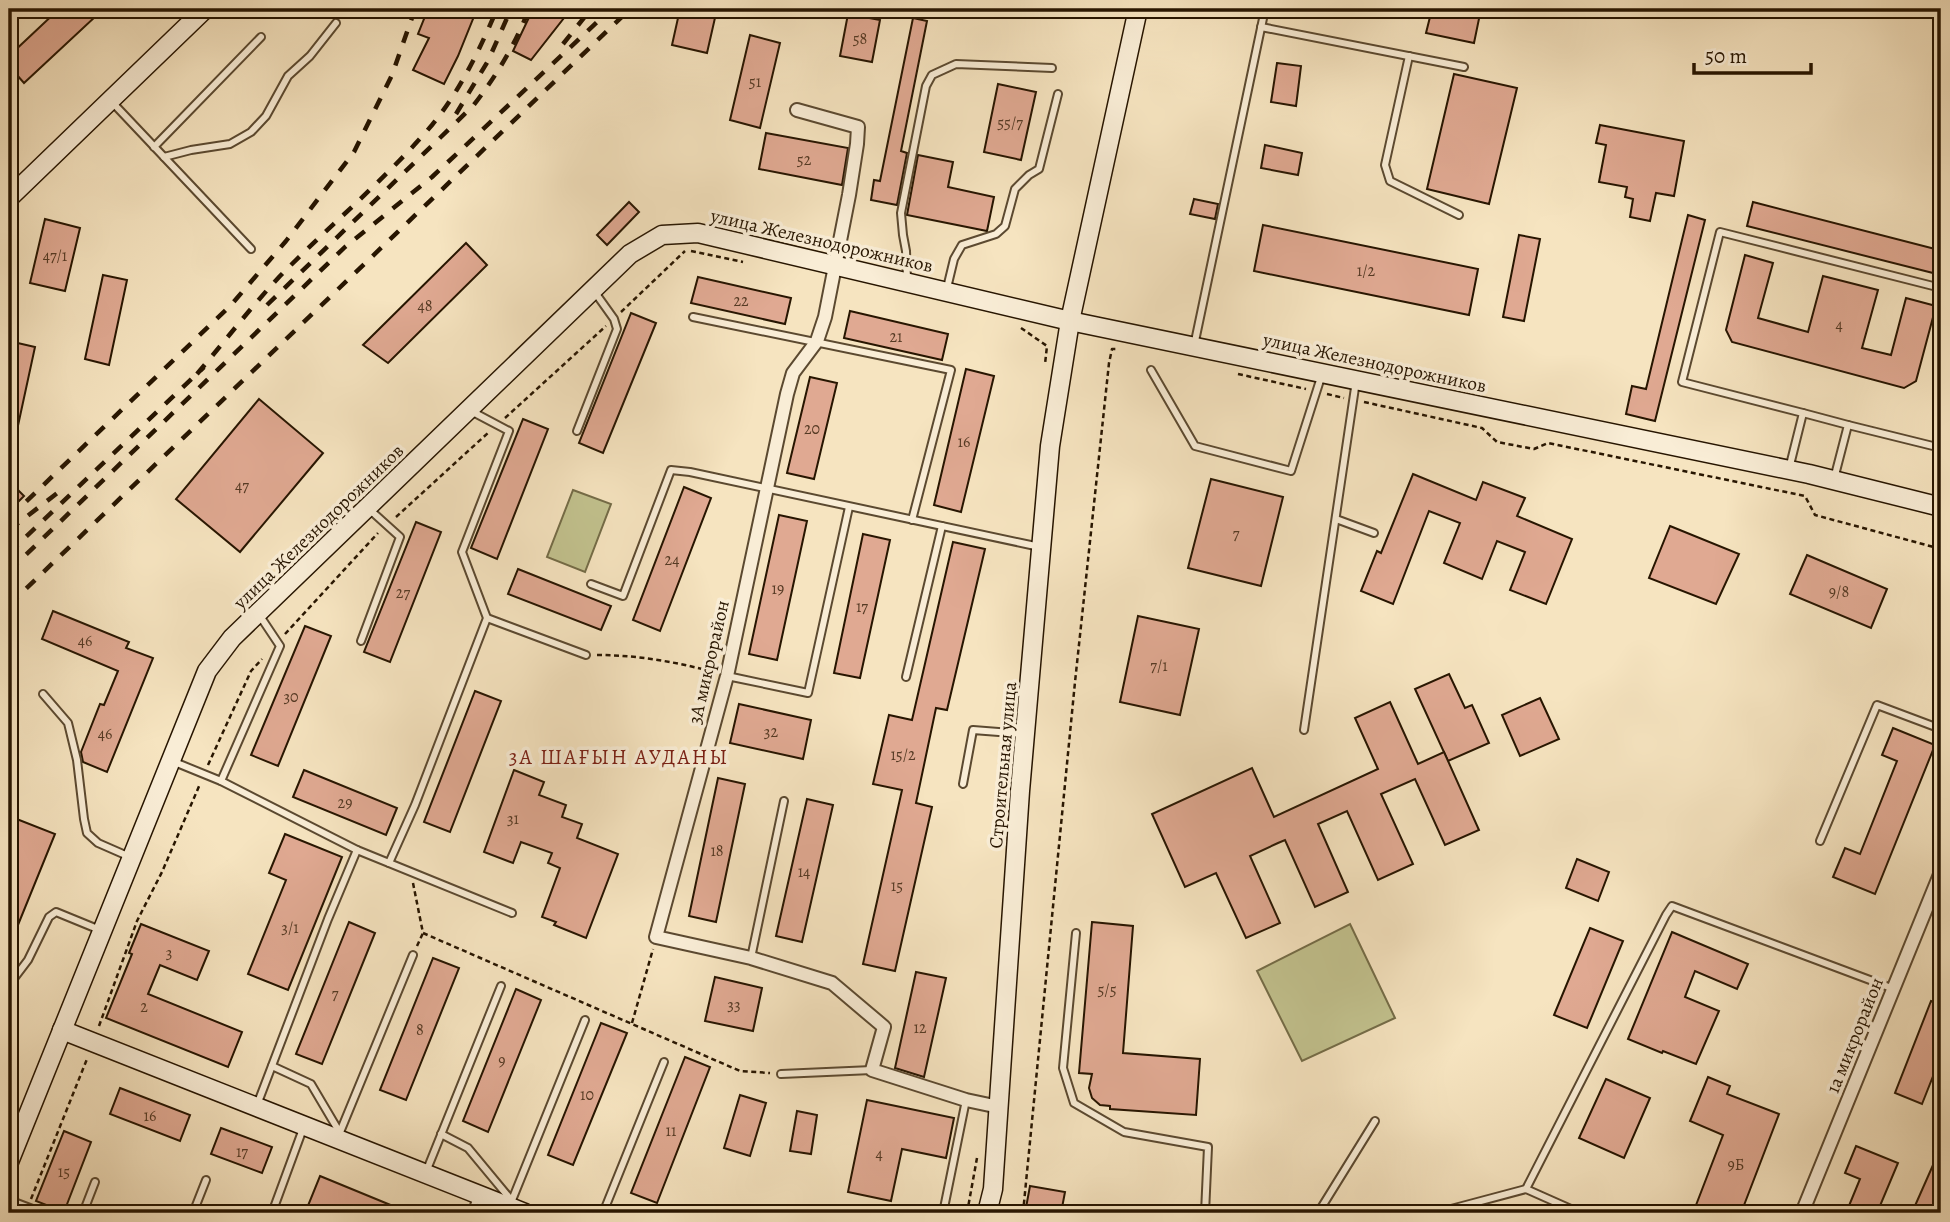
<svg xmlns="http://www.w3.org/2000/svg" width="1950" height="1222" font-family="Alegreya,serif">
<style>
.green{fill:#c2c28e;stroke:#746c47;stroke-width:2}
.building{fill:#e0a992;stroke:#271500;stroke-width:2}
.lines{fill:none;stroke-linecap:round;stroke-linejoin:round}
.lane-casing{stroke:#5b4930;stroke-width:10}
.street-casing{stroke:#5b4930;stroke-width:16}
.secondary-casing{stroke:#271500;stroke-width:21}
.path{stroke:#271500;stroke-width:2.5;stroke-dasharray:5 3.5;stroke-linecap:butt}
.lane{stroke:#f9edd6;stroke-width:6}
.street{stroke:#f9edd6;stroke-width:12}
.secondary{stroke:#f9edd6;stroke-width:18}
.rail{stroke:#271500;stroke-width:4.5;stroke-dasharray:12 12;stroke-linecap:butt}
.labels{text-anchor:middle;stroke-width:7;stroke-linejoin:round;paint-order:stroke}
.number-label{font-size:16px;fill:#553a24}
.street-label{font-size:19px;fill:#271500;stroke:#f9edd6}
.neighbourhood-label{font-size:21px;letter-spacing:2px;fill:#7a1f14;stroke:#f9edd6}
</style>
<rect width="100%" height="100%" fill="#f6e4c0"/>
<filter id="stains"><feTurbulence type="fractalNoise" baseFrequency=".00286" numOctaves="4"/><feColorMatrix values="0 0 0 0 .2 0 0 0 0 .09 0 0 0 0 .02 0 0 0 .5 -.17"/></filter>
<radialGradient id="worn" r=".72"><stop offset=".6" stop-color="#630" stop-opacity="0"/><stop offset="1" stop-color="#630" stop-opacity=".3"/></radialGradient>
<!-- green -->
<g class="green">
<path d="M573,490L611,504L585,572L547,557Z"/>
<path d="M1350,924L1395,1018L1302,1061L1257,971Z"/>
</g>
<!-- building -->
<g class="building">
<path d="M59,9H89L96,16L24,83L9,66V56Z"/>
<path d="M428,9H477L458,56L444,84L413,70L429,38L418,34Z"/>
<path d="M533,9H571L531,60L513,51Z"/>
<path d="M680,9H717L707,53L672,45Z"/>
<path d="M1432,9H1481L1474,43L1426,33Z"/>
<path d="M848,14L880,20L872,62L840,56Z"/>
<path d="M913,18L927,21L901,151L907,153L897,205L871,200L874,180L880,181Z"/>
<path d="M750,35L780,43L760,128L730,120Z"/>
<path d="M1277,63L1301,66L1296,106L1271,102Z"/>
<path d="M1454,74L1517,88L1489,204L1427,189Z"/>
<path d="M998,84L1036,92L1021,160L984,152Z"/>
<path d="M1600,125L1684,141L1674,196L1656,193L1650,221L1630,217L1633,199L1625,197L1627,187L1599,182L1606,145L1596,143Z"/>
<path d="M766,133L848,148L842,185L759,169Z"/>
<path d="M1265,145L1302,153L1298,175L1261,168Z"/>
<path d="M918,155L953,162L948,187L994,197L987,231L907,215Z"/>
<path d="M1194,199L1218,204L1215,219L1190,214Z"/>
<path d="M629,202L639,212L607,245L597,235Z"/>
<path d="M1753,202L1939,250L1933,273L1747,226Z"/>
<path d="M1688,215L1705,220L1655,421L1626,414L1632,386L1646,389Z"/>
<path d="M45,219L80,228L65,291L30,283Z"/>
<path d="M1263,225L1478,269L1469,315L1254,271Z"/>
<path d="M1519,235L1540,239L1524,321L1503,317Z"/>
<path d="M466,243L487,265L388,363L363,345Z"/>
<path d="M1745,255L1773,263L1758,318L1808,332L1823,276L1878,290L1862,348L1891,355L1906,298L1936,306L1916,381L1904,388L1732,342L1726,330Z"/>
<path d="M103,275L127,280L109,365L85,359Z"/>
<path d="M698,277L791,298L785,324L691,303Z"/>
<path d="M850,311L948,334L942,360L844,338Z"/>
<path d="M631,313L656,323L603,453L579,443Z"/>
<path d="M9,341L35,347L14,444L9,443Z"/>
<path d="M966,369L994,376L961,512L934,505Z"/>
<path d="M810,377L837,383L814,479L787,473Z"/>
<path d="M259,399L323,453L240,552L176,499Z"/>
<path d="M523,419L548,429L497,559L471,548Z"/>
<path d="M1413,474L1476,500L1483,482L1525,498L1517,516L1572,539L1546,604L1510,590L1525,552L1497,541L1482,579L1444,563L1460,523L1429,511L1393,604L1361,591L1377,551L1381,553Z"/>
<path d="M1211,479L1283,497L1261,586L1188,568Z"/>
<path d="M9,481L24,496L9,511Z"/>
<path d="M684,487L711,498L660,631L633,620Z"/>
<path d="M779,515L807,521L777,660L749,654Z"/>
<path d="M416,522L441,532L390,662L364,652Z"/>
<path d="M1670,526L1739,554L1716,604L1649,578Z"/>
<path d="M863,534L890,540L860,678L834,673Z"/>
<path d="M953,542L985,549L947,710L936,708L916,803L932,807L895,971L863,964L902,790L873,784L889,715L912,720Z"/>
<path d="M1807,555L1887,589L1871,628L1790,594Z"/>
<path d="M518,569L611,606L601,630L508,594Z"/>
<path d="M53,611L129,642L126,648L153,658L107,772L83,762L81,752L100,704L104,705L118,671L42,639Z"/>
<path d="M1138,616L1199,629L1180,715L1120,702Z"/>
<path d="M305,626L331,636L278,766L251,755Z"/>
<path d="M1449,674L1465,708L1472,705L1489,743L1448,761L1415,689Z"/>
<path d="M475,691L501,701L450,832L424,822Z"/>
<path d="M1540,698L1559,739L1520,756L1502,715Z"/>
<path d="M1390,702L1418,764L1444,752L1479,830L1445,845L1415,779L1381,794L1413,864L1378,880L1347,811L1318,824L1348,892L1315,907L1285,840L1278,843L1250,856L1280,923L1246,938L1216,873L1185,887L1152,814L1252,768L1274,817L1378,769L1355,718Z"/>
<path d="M739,704L811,720L803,759L730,743Z"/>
<path d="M1893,728L1935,745L1875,894L1833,877L1845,848L1860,854L1897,761L1882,755Z"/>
<path d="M304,770L397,808L386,835L293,797Z"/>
<path d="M514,770L544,782L539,795L566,805L562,817L582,824L577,838L618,854L586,938L554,925L556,922L542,917L560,868L548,863L552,853L521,842L513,863L484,852Z"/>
<path d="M718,778L745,784L716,922L689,916Z"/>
<path d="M807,799L833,805L802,942L776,936Z"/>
<path d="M9,816L55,834L9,947Z"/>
<path d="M285,834L342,857L288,990L248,974L286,880L269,873Z"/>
<path d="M1577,859L1609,872L1598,901L1566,888Z"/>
<path d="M349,922L375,933L322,1064L296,1054Z"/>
<path d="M1092,922L1133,926L1123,1053L1200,1059L1196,1115L1110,1109V1106L1100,1105L1092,1098L1089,1088L1092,1074L1079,1073Z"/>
<path d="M141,924L209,951L197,980L160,965L148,994L242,1032L228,1067L106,1018L132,954L129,953Z"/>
<path d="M1590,928L1623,941L1587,1028L1554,1015Z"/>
<path d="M1672,932L1748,964L1737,989L1695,971L1685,997L1719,1011L1696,1064L1663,1051L1662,1053L1628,1039Z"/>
<path d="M433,958L459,968L406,1100L380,1090Z"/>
<path d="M916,972L946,978L924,1077L895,1068Z"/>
<path d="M715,977L762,988L753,1031L705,1021Z"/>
<path d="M516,989L541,1000L488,1132L463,1121Z"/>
<path d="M1931,1001L1941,1005V1056L1922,1104L1895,1093Z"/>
<path d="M601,1023L627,1033L573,1165L548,1155Z"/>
<path d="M685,1057L710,1067L657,1203L631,1193Z"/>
<path d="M1708,1077L1730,1086L1727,1094L1779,1114L1741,1213H1693L1723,1135L1690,1121Z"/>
<path d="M1606,1079L1650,1098L1624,1158L1579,1138Z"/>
<path d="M120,1088L190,1115L180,1141L110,1114Z"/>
<path d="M740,1095L766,1103L750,1156L724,1148Z"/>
<path d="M867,1100L954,1118L946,1158L902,1149L891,1201L848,1192Z"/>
<path d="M797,1111L817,1115L811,1154L790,1151Z"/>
<path d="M221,1128L272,1147L262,1173L211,1154Z"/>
<path d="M64,1131L91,1142L64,1212L36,1201Z"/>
<path d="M1856,1146L1898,1163L1877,1213H1846L1860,1179L1845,1173Z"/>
<path d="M1941,1147V1189L1931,1213H1926L1914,1208Z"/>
<path d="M320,1176L410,1213H305Z"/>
<path d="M1030,1186L1065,1192L1061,1213H1025Z"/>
</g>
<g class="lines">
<!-- lane casing -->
<g class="lane-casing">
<g id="lane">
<path d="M1261,27L1464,67"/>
<path d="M1409,56L1385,165L1390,181L1459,215"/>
<path d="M112,102L251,249"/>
<path d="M154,147L261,37"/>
<path d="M164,157L191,150L230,144L251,132L266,116L288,76L310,56L336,23"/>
<path d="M907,279L906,251L903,235L901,213L926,86L932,75L956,64L1052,68"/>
<path d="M947,288L954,259L962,245L996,234L1005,226L1015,189L1029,175L1039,169L1058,94"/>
<path d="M693,317L951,370L912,520"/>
<path d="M1194,346L1265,9"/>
<path d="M1151,370L1195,446L1291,471L1322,374"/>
<path d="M1803,413L1848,425"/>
<path d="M577,431L617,329L614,319L594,291"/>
<path d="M1789,469L1803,413L1682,382L1720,232L1941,288"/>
<path d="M1834,479L1848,425L1941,448"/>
<path d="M1336,519L1374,533"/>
<path d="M591,584L623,596L671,470L690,472L1040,547"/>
<path d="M487,618L586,655"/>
<path d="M361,641L400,537L369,509"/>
<path d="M727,676L808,693L849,507"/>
<path d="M906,677L942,526"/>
<path d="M43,694L68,723L77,760L84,819L87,833L98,843L130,857"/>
<path d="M1304,730L1356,381"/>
<path d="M172,761L221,781L357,850L328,919L257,1105"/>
<path d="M221,781L280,646L258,613"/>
<path d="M963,784L973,730L1024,734"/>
<path d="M1820,841L1877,705L1941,729"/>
<path d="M357,850L512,913"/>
<path d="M389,863L415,805L487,618L462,552L509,431L471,411"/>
<path d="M1076,933L1063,1068L1074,1103L1124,1132L1208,1147L1205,1213"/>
<path d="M751,958L784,801"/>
<path d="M9,985L28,960L49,917L56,912L100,930"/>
<path d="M272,1066L311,1084L340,1133"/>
<path d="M781,1074L872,1070"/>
<path d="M441,1134L468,1148L512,1201"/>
<path d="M338,1137L413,955"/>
<path d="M426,1172L501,986"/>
<path d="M1526,1189L1666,915L1672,906L1894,989"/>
<path d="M9,1200L43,1213"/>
<path d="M510,1205L585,1020"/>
<path d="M83,1213L95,1182"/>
<path d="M193,1213L206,1180"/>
<path d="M272,1213L304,1126"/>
<path d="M472,1213L477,1195"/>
<path d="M603,1213L664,1062"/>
<path d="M943,1213L966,1100"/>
<path d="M1318,1213L1375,1121"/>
<path d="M1436,1213L1526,1189L1580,1213"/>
</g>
</g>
<!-- street casing -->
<g class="street-casing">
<g id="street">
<path d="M797,110L858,127L857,144L849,195L825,317L817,341L793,373L787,394L727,676L656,937L751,958L832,983L884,1027L872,1070L966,1100L999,1107"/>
<path d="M1802,1213L1941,872"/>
</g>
</g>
<!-- secondary casing -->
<g class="secondary-casing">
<g id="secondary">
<path d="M9,198L205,9"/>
<path d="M62,1030L525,1213"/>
<path d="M9,1162L207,671L232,638L630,254L662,235L698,233L1070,321L1809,474L1941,507"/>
<path d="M987,1213L993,1189L1020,791L1050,446L1070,321L1138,9"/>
</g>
</g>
<!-- path -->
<g class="path">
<path d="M691,251L743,262"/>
<path d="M621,312L685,251"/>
<path d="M1021,328L1047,346L1045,364"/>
<path d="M1238,374L1306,389"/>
<path d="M1327,394L1344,398"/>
<path d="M1364,402L1482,428L1497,442L1534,449L1548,443L1805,496L1815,515L1941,549"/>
<path d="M505,418L606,326"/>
<path d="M396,517L489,432"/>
<path d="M285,634L378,533"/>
<path d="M597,655C637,655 676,662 714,672"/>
<path d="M208,765L251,671L262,659"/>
<path d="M413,883L423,933L740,1071L770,1073"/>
<path d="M417,946L423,933"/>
<path d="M632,1023L653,949"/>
<path d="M99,1026L137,921L162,872L200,784"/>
<path d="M31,1199L87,1059"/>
<path d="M967,1213L977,1158"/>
<path d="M1023,1213L1075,682L1109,363L1112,349H1118"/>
</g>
<!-- lane -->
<use href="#lane" class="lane"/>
<!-- street -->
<use href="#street" class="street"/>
<!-- secondary -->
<use href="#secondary" class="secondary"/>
<!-- rail -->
<g class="rail">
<path d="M563,44L591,9"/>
<path d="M456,114L488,61L511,9"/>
<path d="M267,305L473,106C497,75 515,45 529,9"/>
<path d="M197,374C225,341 251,307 280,276C330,225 386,179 432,125C460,91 480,49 497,9"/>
<path d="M9,518L231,305L286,241L354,152L392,75L415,9"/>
<path d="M9,530L64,488"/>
<path d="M9,553L204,367"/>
<path d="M9,571L345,247L432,177L611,9"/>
<path d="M9,605L630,9"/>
</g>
</g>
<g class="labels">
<!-- number labels -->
<g class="number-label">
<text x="860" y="44">58</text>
<text x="755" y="87">51</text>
<text x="1010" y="128">55/7</text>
<text x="804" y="165">52</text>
<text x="55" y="261">47/1</text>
<text x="1366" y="276">1/2</text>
<text x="741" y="306">22</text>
<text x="425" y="311">48</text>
<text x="1839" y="330">4</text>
<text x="896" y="342">21</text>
<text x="812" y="434">20</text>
<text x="964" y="447">16</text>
<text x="242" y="491">47</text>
<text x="1236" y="539">7</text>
<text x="672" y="565">24</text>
<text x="778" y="594">19</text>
<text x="1839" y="597">9/8</text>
<text x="403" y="598">27</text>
<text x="862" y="612">17</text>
<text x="85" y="646">46</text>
<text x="1159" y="671">7/1</text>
<text x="291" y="702">30</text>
<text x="771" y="737">32</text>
<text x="105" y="739">46</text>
<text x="903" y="760">15/2</text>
<text x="345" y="808">29</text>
<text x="513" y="824">31</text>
<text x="717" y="856">18</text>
<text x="804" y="877">14</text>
<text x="897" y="891">15</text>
<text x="290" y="933">3/1</text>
<text x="169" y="958">3</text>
<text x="1107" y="995">5/5</text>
<text x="335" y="999">7</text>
<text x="734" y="1010">33</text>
<text x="144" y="1012">2</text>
<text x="920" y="1033">12</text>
<text x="420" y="1035">8</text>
<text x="502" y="1066">9</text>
<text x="587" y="1100">10</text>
<text x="150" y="1121">16</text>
<text x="671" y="1136">11</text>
<text x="242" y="1157">17</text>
<text x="879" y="1159">4</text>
<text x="1736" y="1170">9Б</text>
<text x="64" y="1177">15</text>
</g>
<!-- street labels -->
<g class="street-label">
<text transform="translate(822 240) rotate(13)" y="7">улица Железнодорожников</text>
<text transform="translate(1375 362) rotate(12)" y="7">улица Железнодорожников</text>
<text transform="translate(318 526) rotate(-44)" y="7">улица Железнодорожников</text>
<text transform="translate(708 662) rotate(-77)" y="7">3А микрорайон</text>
<text transform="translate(1002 765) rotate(-85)" y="7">Строительная улица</text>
<text transform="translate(1854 1035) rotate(-68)" y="7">1а микрорайон</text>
</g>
<!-- neighbourhood labels -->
<g class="neighbourhood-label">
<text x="619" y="764">3А ШАҒЫН АУДАНЫ</text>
</g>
</g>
<!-- margin -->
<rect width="1950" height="1222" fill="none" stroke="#f6e4c0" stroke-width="35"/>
<rect x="10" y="10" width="1929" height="1201" fill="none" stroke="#271500" stroke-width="3.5"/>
<rect x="18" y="18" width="1915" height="1187" fill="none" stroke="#271500" stroke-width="2"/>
<!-- scale -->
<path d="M1694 63v10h117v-10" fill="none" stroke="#271500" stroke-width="3.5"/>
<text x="1705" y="63" font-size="21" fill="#271500" stroke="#f9edd6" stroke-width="5" paint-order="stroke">50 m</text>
<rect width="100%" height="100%" filter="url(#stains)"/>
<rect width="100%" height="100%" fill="url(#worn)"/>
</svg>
